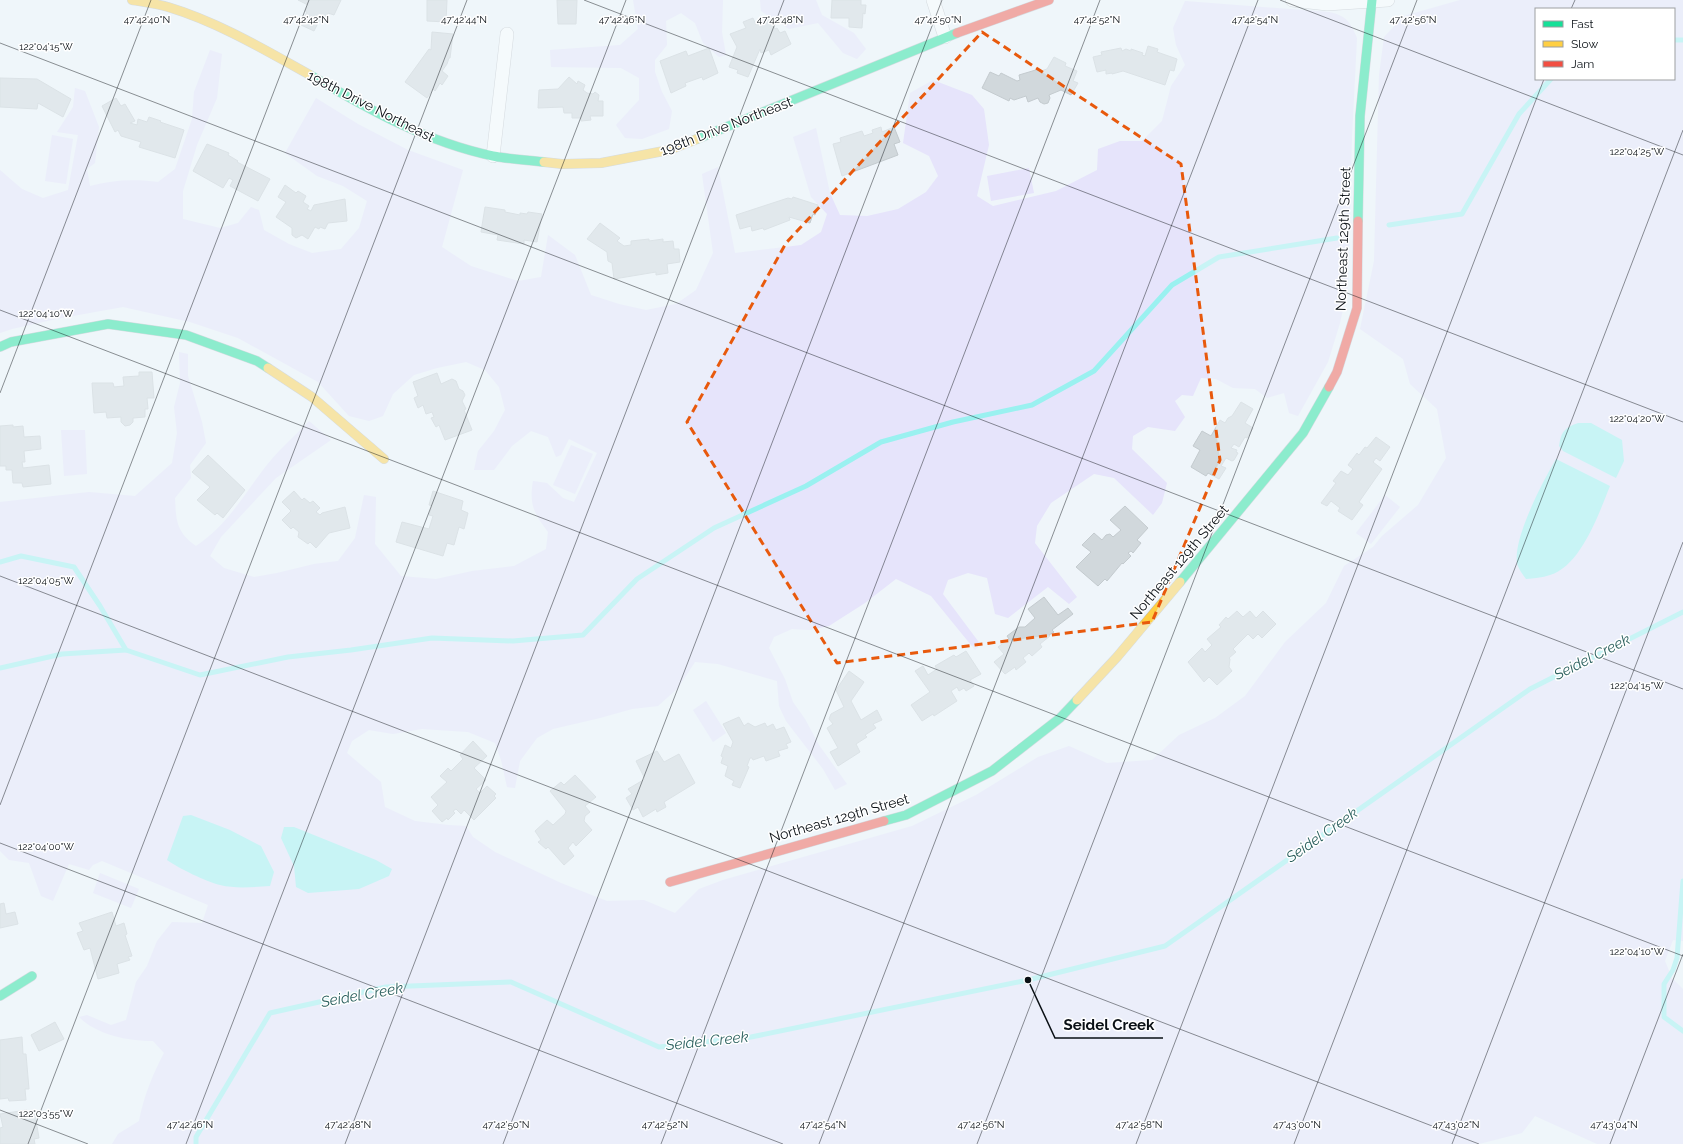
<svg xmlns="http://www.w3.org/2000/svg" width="1683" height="1144" font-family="Raleway,sans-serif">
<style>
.green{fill:#e6e4fb;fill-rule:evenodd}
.water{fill:#9af1f0}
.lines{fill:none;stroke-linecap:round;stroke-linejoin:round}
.stream{stroke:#9af1f0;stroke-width:5}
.building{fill:#d1d8dc;stroke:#c4cbcf}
.street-casing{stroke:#b7bcc1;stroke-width:14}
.fast-casing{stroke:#b7bcc1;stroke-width:10}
.slow-casing{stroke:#b7bcc1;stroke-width:10}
.jam-casing{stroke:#b7bcc1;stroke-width:10}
.street{stroke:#fdfefe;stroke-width:13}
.fast{stroke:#16e098;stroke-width:9}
.slow{stroke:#ffcf43;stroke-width:9}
.jam{stroke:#f24e42;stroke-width:9}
.marked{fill:none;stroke:#e8590c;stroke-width:3;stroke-dasharray:8 5;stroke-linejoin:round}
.ticks{fill:none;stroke:#0a1015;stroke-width:1;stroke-opacity:0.45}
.labels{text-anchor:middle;stroke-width:3;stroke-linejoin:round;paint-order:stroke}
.street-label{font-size:14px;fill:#0a1015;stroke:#fff}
.water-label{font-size:15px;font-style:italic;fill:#2b605e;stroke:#fff}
.ticks-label{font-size:10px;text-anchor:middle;fill:#0a1015;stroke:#fff;stroke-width:3;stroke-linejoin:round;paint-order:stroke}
.leader{fill:none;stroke:#0a1015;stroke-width:1.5}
.callout-dot{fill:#0a1015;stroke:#fff;stroke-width:1.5}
.callout-label{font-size:15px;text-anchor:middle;font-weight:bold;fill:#0a1015;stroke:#fff;stroke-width:3;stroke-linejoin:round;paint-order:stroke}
</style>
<rect width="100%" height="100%" fill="#eff5fa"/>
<!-- green -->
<g class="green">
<path d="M633,0H723L722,32L726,55L719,57L703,43L695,23L681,13L666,21L667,45L655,60V72L662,92L672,111L669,129L642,139L625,138L616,125L639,100V78L621,68L551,67L550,50L620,45L638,29Z"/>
<path d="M760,0H816L822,15L854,33L866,49L857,59L843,53L818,23L789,29L761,11Z"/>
<path d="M1460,0H1683V941L1673,940L1665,961L1672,978L1683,989V1144H1597L1535,1116L1522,1133L1479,1144H112L118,1134L139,1121C144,1096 152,1076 164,1053L153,1041C128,1041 97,1035 79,1017L87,1015L111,1025L126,1020L136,982L147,966L157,941L172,922L202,923L208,905L102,861L93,865L89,870L69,864L53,901L41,896L29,863L9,860L0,851V502L89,492L135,496L172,463L177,433L174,407L180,383L179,352L188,354V376L202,422L206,443L190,465L191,478L175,498C176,520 176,532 196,546C227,525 241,499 263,470C276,452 294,437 309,421L331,440L276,478L221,537L210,556L224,568L254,577L277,573L314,564L338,561L355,538L364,495L376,497L375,544L401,576L436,579L472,571L514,566L546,549L548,532C534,513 529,505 533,481L547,483L563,498L574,502L597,453L569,439L561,455L556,457L548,437L531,431L512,446L494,470H474L478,451L494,431L505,410L499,387L485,370L466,362L437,368L414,375L393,394L383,416L369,421L349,416L318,382L238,338L190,322L123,307L56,319L12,329L0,333V170L22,189L43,198L68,190L78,135L57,132L73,107L75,88L85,91L99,127L95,163L87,169L90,186C113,180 134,179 158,182L175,169L192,119L194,92L210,50L222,54L217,98L197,145L183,191V219L220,228L238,223L251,207L259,210L264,230L289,244L312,253L341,249L359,228L367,201L343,186L317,176L285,153L316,98L358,124L408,150L463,170L442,247L471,266L518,281L541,277L548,235L575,255L591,295L619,304L646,310L676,304L696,290L713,253L702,174L718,167L735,253L801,245L821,232L827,214L811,197L793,137L816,128L830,193L840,215L867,216L898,209L926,192L938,176L929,156L903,143L910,93L933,80L972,95L984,109L989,145L977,196L993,206L1056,191L1097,170L1098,149L1120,141H1142L1162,121L1171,86L1185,65L1176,45L1173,28L1185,1L1329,12C1347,16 1350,22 1357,38L1352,137L1348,286L1340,323L1328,362L1298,416L1289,413L1284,393L1267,398L1255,389L1233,388L1216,379L1201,378L1193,396L1182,395L1175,401L1185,417L1175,431L1148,427L1133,436L1132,449L1167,483L1162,503L1153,515L1114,478L1094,474L1051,503L1037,526L1035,543L1077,597L1069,604L1048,587L1008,618L995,614L987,578L968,573L948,580L943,594L981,645L975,650L931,596L896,579L865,603L829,626L809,630L792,629L774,637L769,648L785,679L793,702L805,719L819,745L847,784L835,790L823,769L786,721L779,706L777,681L718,664L695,662L678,688L658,706L632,709L600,718L553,729L537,738L520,761L515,788L507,787L501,760L495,743L468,732L422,729L393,734L369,730L352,741L347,753L381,782L385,807L415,821L448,825L466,826L473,837L495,852L561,883L607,901L644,900L675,913L699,889L723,880L912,826L976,795L1038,757L1069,746L1107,763L1152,760L1179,735L1215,718L1245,696L1285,642L1326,603L1344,566L1373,547L1382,536L1418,505L1446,458L1437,409L1410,384L1403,359L1360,329L1374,261L1379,75L1384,37L1404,16ZM1536,9H1674V79H1536Z"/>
<path d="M52,135L73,139L66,184L45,181Z"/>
<path d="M1029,168L1034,193L991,201L987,176Z"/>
<path d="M61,430H85L87,474L64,476Z"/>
<path d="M571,445L593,454L575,494L553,485Z"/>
<path d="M1385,495L1400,507L1371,544L1356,533Z"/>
<path d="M706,701L726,733L713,742L693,710Z"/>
<path d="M100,873L139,889L131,908L93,893Z"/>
</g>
<!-- water -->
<g class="water">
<path d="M1578,423H1591L1622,440L1624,461L1616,478L1563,451L1559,446C1561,432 1564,428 1578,423Z"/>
<path d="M1556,459L1610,486C1599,513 1581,566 1550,575C1542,578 1534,578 1526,579C1523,575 1518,568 1517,563C1513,538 1543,481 1556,459Z"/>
<path d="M191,815L230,830L261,846L274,872L270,886C254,887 236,889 220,885C205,881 180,869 167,860L183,816Z"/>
<path d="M284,827H294L376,860L392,869L389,876L359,889L308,893L296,887L294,866L281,838Z"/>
</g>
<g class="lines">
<!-- stream -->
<g class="stream">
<path d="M1674,40H1683"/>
<path d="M1389,225L1462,214L1519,114L1551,79"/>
<path d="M0,562L21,556L74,567L100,606L126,650L200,675L288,657L351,650L432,638L513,641L583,635L637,579L714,528L806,486L881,442L953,422L1032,405L1094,371L1172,285L1219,257L1337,238"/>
<path d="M0,668L62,654L126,650"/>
<path d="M1683,881L1677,958L1673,970L1664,984V1017L1683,1031"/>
<path d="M196,1144V1137L270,1013L386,987L511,982L659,1047L751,1037L1028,980L1165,946L1530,689L1683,612"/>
</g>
</g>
<!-- building -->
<g class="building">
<path d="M298,0H341L334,15L328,13L324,21L320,19L314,31L301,25L307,12L305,11L308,5Z"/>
<path d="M427,0H447L446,22L427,21Z"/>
<path d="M557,0H577L576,24H558Z"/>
<path d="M832,0H861V5H866L865,14L863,13L862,28L849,27V18H831Z"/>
<path d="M753,18L756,25L771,19L775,29L777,28L780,33L785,31L791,44L771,55L769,50L761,53L760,49L748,77L737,73L738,70L729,67L737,47L730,34L746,28L743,22Z"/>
<path d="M432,32L453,34L450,58H449L447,64L442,71L448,76L442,85L440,83L435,91L433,89L427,98L405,82L429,49L431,50Z"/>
<path d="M1148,46L1158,49L1157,52L1177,59L1174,71L1170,70L1165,85L1123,71L1112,74V73L1106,74V70L1097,72L1093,57L1102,55L1101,52L1121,48L1122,51L1126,49L1131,51V49L1143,53L1142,55L1145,56Z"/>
<path d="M709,48L718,73L703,80L702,77L685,83L686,86L671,93L660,61L686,51L688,56Z"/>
<path d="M1054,57L1066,63L1065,66L1077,71L1073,81L1078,83L1071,95L1061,90L1049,95L1050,98L1048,103L1044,104L1040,102L1038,98L1028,102L1026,96L1014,100L1010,98L1009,101L982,88L990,72L999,76L1001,73L1017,81L1020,80L1019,75L1039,69L1041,71L1047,69Z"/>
<path d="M569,77L577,84L578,81L585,85L583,90L587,93L593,94L595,92L599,95L598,101H603V116H590L591,120L581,121V118H572V113H564L563,107L538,108L539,90L558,89Z"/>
<path d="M0,78L37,79L71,99L63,117L38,103L37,109L0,107Z"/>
<path d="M116,98L121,106L125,104L135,121L130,123L137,125L138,119L147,122L149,117L161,121L160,122L184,130L175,158L139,147L141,142L121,136L118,130L115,132L102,106Z"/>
<path d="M881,127L882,132L894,127L900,142L894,144L898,155L842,176L833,144L841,142L840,138L862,131L864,136L873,133L872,130Z"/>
<path d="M207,144L229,153L228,155L238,161L237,162L270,179L258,201L230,186L233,180L229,178L223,188L193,171Z"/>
<path d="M285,185L296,193L298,191L306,196L303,202L309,206L307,209L311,211L314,205L345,199L347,221L328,223L325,229L320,227L319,229L315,227L308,239L302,235L296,238L292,235V228L276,217L286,202L278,197Z"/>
<path d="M793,197L818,205L815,215L813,214L810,223L789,217L790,220L764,230L763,228L752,231L751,226L740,229L736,215L788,198L792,199Z"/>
<path d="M485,207L505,210V212L520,215V213L527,214L528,212L542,214L537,242L524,240V244L497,240L498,235L481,232Z"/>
<path d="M600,223L620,238L617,241L624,246L631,245V241L649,239V241L663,239V242L673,241L674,249H679L680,262L667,264L668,273L656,275V272L614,279L612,263L608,261L607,252L587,239Z"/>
<path d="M139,372H152L154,398H147L148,409H145V417L133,418V422L130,425L125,426L121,422V417L107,418L106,412L94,413L92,383H113L114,387L124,386L123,377L139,376Z"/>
<path d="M437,373L441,384L452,379L456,381L459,389L463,391L465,395L462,401L466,409L464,410L472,430L445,440L439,425L436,427L431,418L434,417L432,412L426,414L423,405L418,408L414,398L418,396L413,382Z"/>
<path d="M1241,402L1253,409L1245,423L1253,428L1247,438L1245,437L1239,447L1234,444L1231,448L1237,450L1236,452L1238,453L1234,460L1232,461L1226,458L1221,466L1226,468L1219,479L1208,473L1206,476L1191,467L1200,450L1193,446L1202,431L1211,436L1220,420L1225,423L1228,418L1232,416Z"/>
<path d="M13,425V427L23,426L24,437L40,436L41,449L24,451L25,462H22L23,468L49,465L51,484L23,487L22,483H13L12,470H6V466H0V426Z"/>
<path d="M1376,437L1390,447L1380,461L1376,458L1373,462L1382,469L1359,502L1363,505L1352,520L1338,511L1340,508L1331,501L1327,506L1321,503L1336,483L1333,481L1341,471L1348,475L1353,469L1348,465L1357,453L1359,455L1365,447L1367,448Z"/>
<path d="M208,455L245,490L223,518L217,513L215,515L197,500L210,487L192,472Z"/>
<path d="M294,491L302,500L304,498L310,503L313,501L320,508L316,512L320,515L322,513L345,507L350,528L329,533L316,548L310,542L308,544L301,539L298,537L299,532L293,527L291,529L282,520L291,511L282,502Z"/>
<path d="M433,491L463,501L461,510L468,513L464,529L459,527L454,545L447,543L443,556L396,542L402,522L429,529L433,516L429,515L432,506L429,505Z"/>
<path d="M1125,506L1148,528L1137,540L1141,543L1133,553L1131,551L1128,553L1131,556L1123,564L1122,563L1107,581L1105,579L1098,586L1076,567L1091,552L1082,545L1094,533L1102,540L1106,535L1110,534L1113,537L1121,530L1110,520Z"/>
<path d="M1044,597L1058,615L1068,608L1073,614L1052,630L1054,632L1049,635L1050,636L1040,644L1042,647L1032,656L1029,653L1023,658L1026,662L1016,670L1015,667L1005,674L994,662L1004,654L998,647L1009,639L1007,636L1019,627H1025L1035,618L1028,609Z"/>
<path d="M1237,611L1243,617L1250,611L1256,618L1263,611L1276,624L1262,638L1258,634L1253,639L1248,634L1233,649L1236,652L1229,658L1230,659L1229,667L1232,671L1217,685L1209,677L1204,682L1188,662L1202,648L1205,652L1212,645L1207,639L1221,627L1219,625L1226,617L1228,619Z"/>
<path d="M966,651L981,674L970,680L974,686L966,691L964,688L959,691L957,687L951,691L957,701L934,716L933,714L922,721L911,705L930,692L915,671L923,666L928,675L937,669L935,666L954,655L956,657Z"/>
<path d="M849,671L864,682L851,701L861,720L877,710L882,720L873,724L876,728L865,735L867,737L856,744L860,752L838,766L830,752L838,748L827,728L833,724L829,719L831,714L844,707L836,690Z"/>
<path d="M739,717L744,726L748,723L755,727L765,723L767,727L773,724L776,730L784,727L791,742L786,744L788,748L778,751L780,756L766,761L764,756L753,760L752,758H750L747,766L749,767L740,788L732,785L734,781L725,776L728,766L721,763L723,757L721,756L725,745L731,748L733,742L723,724Z"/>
<path d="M473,741L487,756L474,768L486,780L476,789L480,793L487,786L496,794L494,796L496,798L474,820L464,810L461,814L456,809L453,811L455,813L448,820L447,818L442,822L432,811L438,805L431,797L447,782L440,776L448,768L451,771L463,759L460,755Z"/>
<path d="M657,751L664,762L679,754L695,783L664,802L666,807L657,812L656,809L643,817L638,807L633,810L626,798L632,794L628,789L645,779L636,761Z"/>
<path d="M575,775L596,797L585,806L590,812L585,816L584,821L592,830L576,846L573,842L568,848L574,856L564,865L548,847L546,849L538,842L541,840L535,831L547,820L553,825L565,814L566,811L550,791L561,782L564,785Z"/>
<path d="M4,903L6,914L15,912L18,924L0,928V904Z"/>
<path d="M112,912L116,926L124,923L127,934L125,935L132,956L128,957L130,960L117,964L119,973L98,979L90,948L84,950L77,933L83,931L79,923Z"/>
<path d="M55,1022L64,1039L39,1051L31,1035Z"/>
<path d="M22,1037L23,1054H26L29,1089H25L26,1100L9,1101L8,1098L0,1099V1040Z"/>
<path d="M27,1110L28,1115L35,1114L39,1138L34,1139L35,1144H0V1128L3,1127L0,1114Z"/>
</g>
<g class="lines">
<!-- street casing -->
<g class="street-casing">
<g id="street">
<path d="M933,0L945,37"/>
<path d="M1292,0L1327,4L1388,0"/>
<path d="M493,156L507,34"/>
</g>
</g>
<!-- fast casing -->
<g class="fast-casing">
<g id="fast">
<path d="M310,75C368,109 426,142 493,156C509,159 527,160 544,162"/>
<path d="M697,139L957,33"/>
<path d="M1358,221L1360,116L1372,0"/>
<path d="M0,347L11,342L108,324L186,335L257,361L268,368"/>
<path d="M1180,582L1303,433L1329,387"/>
<path d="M884,821L906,815L992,771L1060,718L1077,700"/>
<path d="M0,996L32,976"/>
</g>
</g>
<!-- slow casing -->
<g class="slow-casing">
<g id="slow">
<path d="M132,0C144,2 157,4 168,7C218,22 265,50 310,75"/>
<path d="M544,162L562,164L601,163L669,150L697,139"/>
<path d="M268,368L312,397L384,459"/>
<path d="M1077,700L1117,657L1180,582"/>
</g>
</g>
<!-- jam casing -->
<g class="jam-casing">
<g id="jam">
<path d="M957,33L1049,0"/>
<path d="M1329,387L1337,372L1357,308L1358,221"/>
<path d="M670,882L884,821"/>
</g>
</g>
<!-- street -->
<use href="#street" class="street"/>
<!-- fast -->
<use href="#fast" class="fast"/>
<!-- slow -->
<use href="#slow" class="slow"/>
<!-- jam -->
<use href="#jam" class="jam"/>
</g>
<!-- marked area -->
<path d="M0 0H1683V1144H0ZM982,32L1181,164L1220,460L1152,622L837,663L687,422L786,243Z" fill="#eff5fa" fill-opacity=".55" fill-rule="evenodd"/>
<path class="marked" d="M982,32L1181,164L1220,460L1152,622L837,663L687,422L786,243Z"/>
<!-- ticks -->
<path class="ticks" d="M584,0L1683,422M1280,0L1683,155M1571,9L1575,0M0,43L1683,689M0,310L1683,956M0,393L151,0M0,576L1479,1144M0,805L309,0M0,843L783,1144M0,1110L88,1144M28,1144L467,0M186,1144L626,0M345,1144L784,0M503,1144L942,0M661,1144L1100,0M819,1144L1258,0M977,1144L1417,0M1136,1144L1544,79M1294,1144L1683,130M1452,1144L1683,542M1610,1144L1683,954"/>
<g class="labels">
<!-- street labels -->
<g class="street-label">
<text transform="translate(371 106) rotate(27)" y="5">198th Drive Northeast</text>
<text transform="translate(726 126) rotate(-21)" y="5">198th Drive Northeast</text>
<text transform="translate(1343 239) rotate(-88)" y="5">Northeast 129th Street</text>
<text transform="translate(1179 562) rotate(-50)" y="5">Northeast 129th Street</text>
<text transform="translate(839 818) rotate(-16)" y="5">Northeast 129th Street</text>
</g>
<!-- water labels -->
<g class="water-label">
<text transform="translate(1592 657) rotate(-27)" y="5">Seidel Creek</text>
<text transform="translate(1322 835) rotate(-35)" y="5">Seidel Creek</text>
<text transform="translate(362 995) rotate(-10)" y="5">Seidel Creek</text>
<text transform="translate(707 1041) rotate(-6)" y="5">Seidel Creek</text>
</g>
</g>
<g class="ticks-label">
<text x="938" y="23">47°42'50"N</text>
<text x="1097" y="23">47°42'52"N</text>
<text x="1255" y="23">47°42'54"N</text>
<text x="147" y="23">47°42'40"N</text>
<text x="306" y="23">47°42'42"N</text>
<text x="464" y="23">47°42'44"N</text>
<text x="622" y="23">47°42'46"N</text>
<text x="780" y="23">47°42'48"N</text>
<text x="1413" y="23">47°42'56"N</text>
<text x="46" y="50">122°04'15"W</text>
<text x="1637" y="155">122°04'25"W</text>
<text x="46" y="317">122°04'10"W</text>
<text x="1637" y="422">122°04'20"W</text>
<text x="46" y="584">122°04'05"W</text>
<text x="1637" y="689">122°04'15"W</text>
<text x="46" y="850">122°04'00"W</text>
<text x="1637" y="955">122°04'10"W</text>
<text x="46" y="1117">122°03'55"W</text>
<text x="190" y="1128">47°42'46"N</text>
<text x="348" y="1128">47°42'48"N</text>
<text x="506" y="1128">47°42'50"N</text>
<text x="665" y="1128">47°42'52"N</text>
<text x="823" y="1128">47°42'54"N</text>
<text x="981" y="1128">47°42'56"N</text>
<text x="1139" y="1128">47°42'58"N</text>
<text x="1297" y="1128">47°43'00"N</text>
<text x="1456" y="1128">47°43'02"N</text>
<text x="1614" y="1128">47°43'04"N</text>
</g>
<!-- callouts -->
<path class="leader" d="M1028 980L1055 1038H1163"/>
<circle class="callout-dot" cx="1028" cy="980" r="4"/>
<g class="callout-label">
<text x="1109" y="1030">Seidel Creek</text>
</g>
<!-- legend -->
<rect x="1535" y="8" width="140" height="72" fill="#ffffff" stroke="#9d9fa1"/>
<rect x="1543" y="21" width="20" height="6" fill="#16e098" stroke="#9d9fa1"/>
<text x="1571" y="28" font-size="12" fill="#0a1015">Fast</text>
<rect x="1543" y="41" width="20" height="6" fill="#ffcf43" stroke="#9d9fa1"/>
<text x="1571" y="48" font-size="12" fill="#0a1015">Slow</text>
<rect x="1543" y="61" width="20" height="6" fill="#f24e42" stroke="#9d9fa1"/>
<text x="1571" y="68" font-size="12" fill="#0a1015">Jam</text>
</svg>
